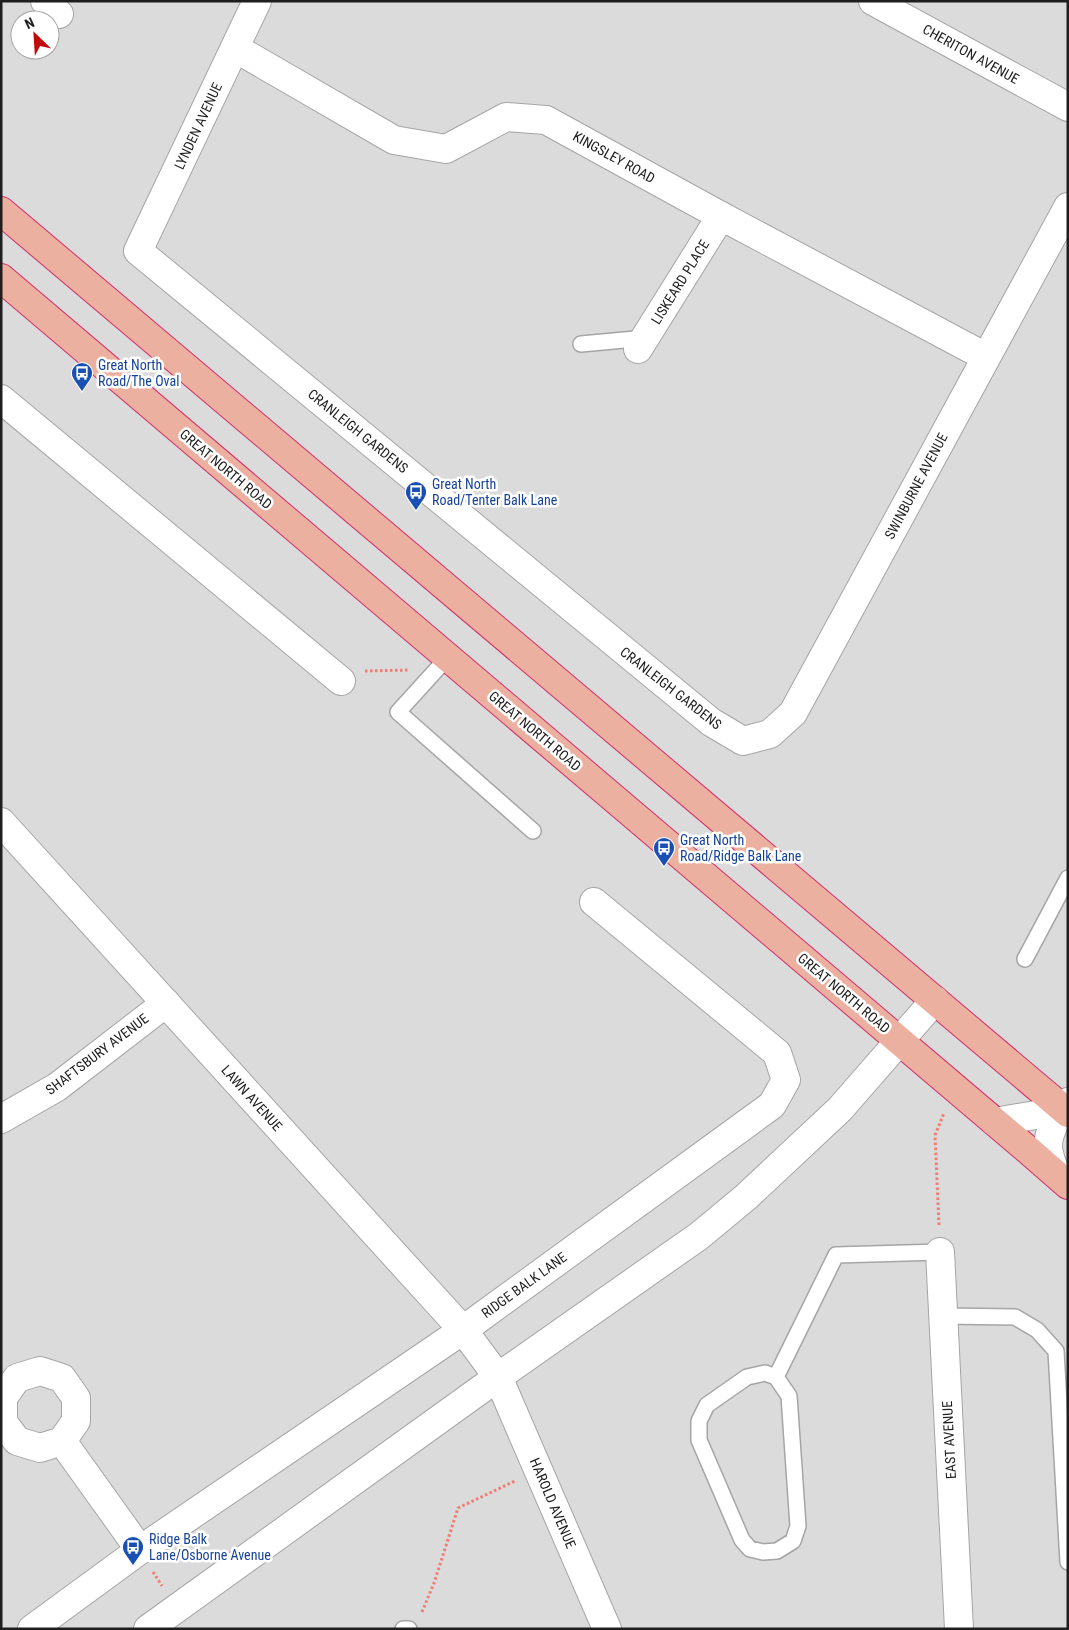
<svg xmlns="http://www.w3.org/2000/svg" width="1069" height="1630" font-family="'Roboto Condensed',sans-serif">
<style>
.residential{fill:#dcdbdb;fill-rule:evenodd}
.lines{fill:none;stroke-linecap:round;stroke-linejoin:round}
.service-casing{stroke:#a5a5a5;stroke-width:18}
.minor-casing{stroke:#a5a5a5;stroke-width:30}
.tertiary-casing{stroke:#a5a5a5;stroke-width:30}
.trunk-casing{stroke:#d22c68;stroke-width:30}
.path{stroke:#f37c71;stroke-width:3;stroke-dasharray:2.5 2.5;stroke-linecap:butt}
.service{stroke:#fff;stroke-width:15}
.minor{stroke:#fff;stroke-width:28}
.tertiary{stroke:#fff;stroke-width:28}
.trunk{stroke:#ecb0a1;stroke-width:28}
.labels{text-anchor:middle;stroke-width:5;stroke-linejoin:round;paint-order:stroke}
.street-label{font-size:14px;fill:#1e1e1e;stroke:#fff}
.transit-label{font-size:14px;fill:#164399;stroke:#fff;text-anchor:start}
</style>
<rect width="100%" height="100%" fill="#eeebe4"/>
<!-- residential -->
<path class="residential" d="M1,1H1068V1629H1ZM20,20H50V50H20Z"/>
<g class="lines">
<!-- service casing -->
<g class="service-casing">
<g id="service">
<path d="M581,344L646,338"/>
<path d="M448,657L398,712L533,831"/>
<path d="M1025,959L1068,878"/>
<path d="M943,1316L1015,1317L1037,1330L1056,1351L1068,1562"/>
<path d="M776,1377L765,1373L747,1377L707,1405L699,1421V1440L742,1540L750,1549L763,1552L777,1551L793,1541L798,1526L789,1396L776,1377L836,1255L940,1252"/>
<path d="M403,1629H409"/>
</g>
</g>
<!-- minor casing -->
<g class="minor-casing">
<g id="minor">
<path d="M45,1L59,14"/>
<path d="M257,1L138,251L711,722L743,741L770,734L793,713L1068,207"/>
<path d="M873,1L1068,107"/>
<path d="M235,48L394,140L446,149L506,117L546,120L721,216L986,357"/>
<path d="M638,349L721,216"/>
<path d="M1,399L341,681"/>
<path d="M1,822L463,1330L498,1377L607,1629"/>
<path d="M1,1119L57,1087L166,1003"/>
<path d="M995,1122L1047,1113L1063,1108"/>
<path d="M1055,1173C1053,1165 1048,1155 1048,1146C1048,1132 1059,1113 1068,1102"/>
<path d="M940,1252L959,1629"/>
<path d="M62,1441L76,1421V1398L62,1378L40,1371L17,1378L3,1398V1422L17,1441L40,1448L62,1441L140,1550"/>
<path d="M32,1629L140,1550L463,1330L772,1105L786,1080L777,1053L594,902"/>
</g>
</g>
<!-- tertiary casing -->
<g class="tertiary-casing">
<path id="tertiary" d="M148,1629L498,1377L699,1236L746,1197L840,1109L935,1000"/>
</g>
<!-- trunk casing -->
<g class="trunk-casing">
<g id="trunk">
<path d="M1,211L1068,1113"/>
<path d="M1,278L1028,1150L1068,1185"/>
</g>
</g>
<!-- path -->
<g class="path">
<path d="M365,671L409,670"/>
<path d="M939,1225L935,1135L944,1113"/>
<path d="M153,1572L162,1586"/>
<path d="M422,1612L434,1583L458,1508L515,1481"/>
</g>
<!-- service -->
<use href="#service" class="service"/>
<!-- minor -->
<use href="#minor" class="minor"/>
<!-- tertiary -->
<use href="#tertiary" class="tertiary"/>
<!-- trunk -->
<use href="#trunk" class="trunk"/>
</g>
<!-- icons -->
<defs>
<g id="bus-pin" transform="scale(1.125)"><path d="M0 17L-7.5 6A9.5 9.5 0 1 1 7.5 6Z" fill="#1a4fb4" stroke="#fff"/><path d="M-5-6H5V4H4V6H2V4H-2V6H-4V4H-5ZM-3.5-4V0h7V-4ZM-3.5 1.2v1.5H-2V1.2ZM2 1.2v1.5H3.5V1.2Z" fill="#fff"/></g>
</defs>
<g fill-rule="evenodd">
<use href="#bus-pin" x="82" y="373"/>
<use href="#bus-pin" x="416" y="492"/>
<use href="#bus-pin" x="664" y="848"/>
<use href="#bus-pin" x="133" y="1547"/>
</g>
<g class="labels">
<!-- street labels -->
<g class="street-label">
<text transform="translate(971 54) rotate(29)" y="5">CHERITON AVENUE</text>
<text transform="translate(198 126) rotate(-65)" y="5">LYNDEN AVENUE</text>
<text transform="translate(614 157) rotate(29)" y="5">KINGSLEY ROAD</text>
<text transform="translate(680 282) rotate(-58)" y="5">LISKEARD PLACE</text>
<text transform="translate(358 431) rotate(39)" y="5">CRANLEIGH GARDENS</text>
<text transform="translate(226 469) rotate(40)" y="5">GREAT NORTH ROAD</text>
<text transform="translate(916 486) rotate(-62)" y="5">SWINBURNE AVENUE</text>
<text transform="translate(671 688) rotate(38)" y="5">CRANLEIGH GARDENS</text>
<text transform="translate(535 731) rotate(40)" y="5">GREAT NORTH ROAD</text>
<text transform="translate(844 993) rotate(40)" y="5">GREAT NORTH ROAD</text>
<text transform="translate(97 1054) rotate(-37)" y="5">SHAFTSBURY AVENUE</text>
<text transform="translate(252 1098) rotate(48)" y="5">LAWN AVENUE</text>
<text transform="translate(524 1285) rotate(-36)" y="5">RIDGE BALK LANE</text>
<text transform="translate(949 1440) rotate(-93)" y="5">EAST AVENUE</text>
<text transform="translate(553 1503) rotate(67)" y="5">HAROLD AVENUE</text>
</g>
<!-- transit labels -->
<g class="transit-label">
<text x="98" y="370">Great North<tspan x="98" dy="16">Road/The Oval</tspan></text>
<text x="432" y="489">Great North<tspan x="432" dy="16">Road/Tenter Balk Lane</tspan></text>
<text x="680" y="845">Great North<tspan x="680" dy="16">Road/Ridge Balk Lane</tspan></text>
<text x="149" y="1544">Ridge Balk<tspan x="149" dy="16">Lane/Osborne Avenue</tspan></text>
</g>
</g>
<!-- border -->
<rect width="1069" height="1630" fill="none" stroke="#1e1e1e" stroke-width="5"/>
<!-- north arrow -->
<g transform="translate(35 35) rotate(335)"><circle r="24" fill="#ffffff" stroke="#a5a5a5"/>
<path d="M0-4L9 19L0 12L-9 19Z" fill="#c20a0d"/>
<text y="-8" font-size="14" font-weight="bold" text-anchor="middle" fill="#1e1e1e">N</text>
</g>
</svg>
